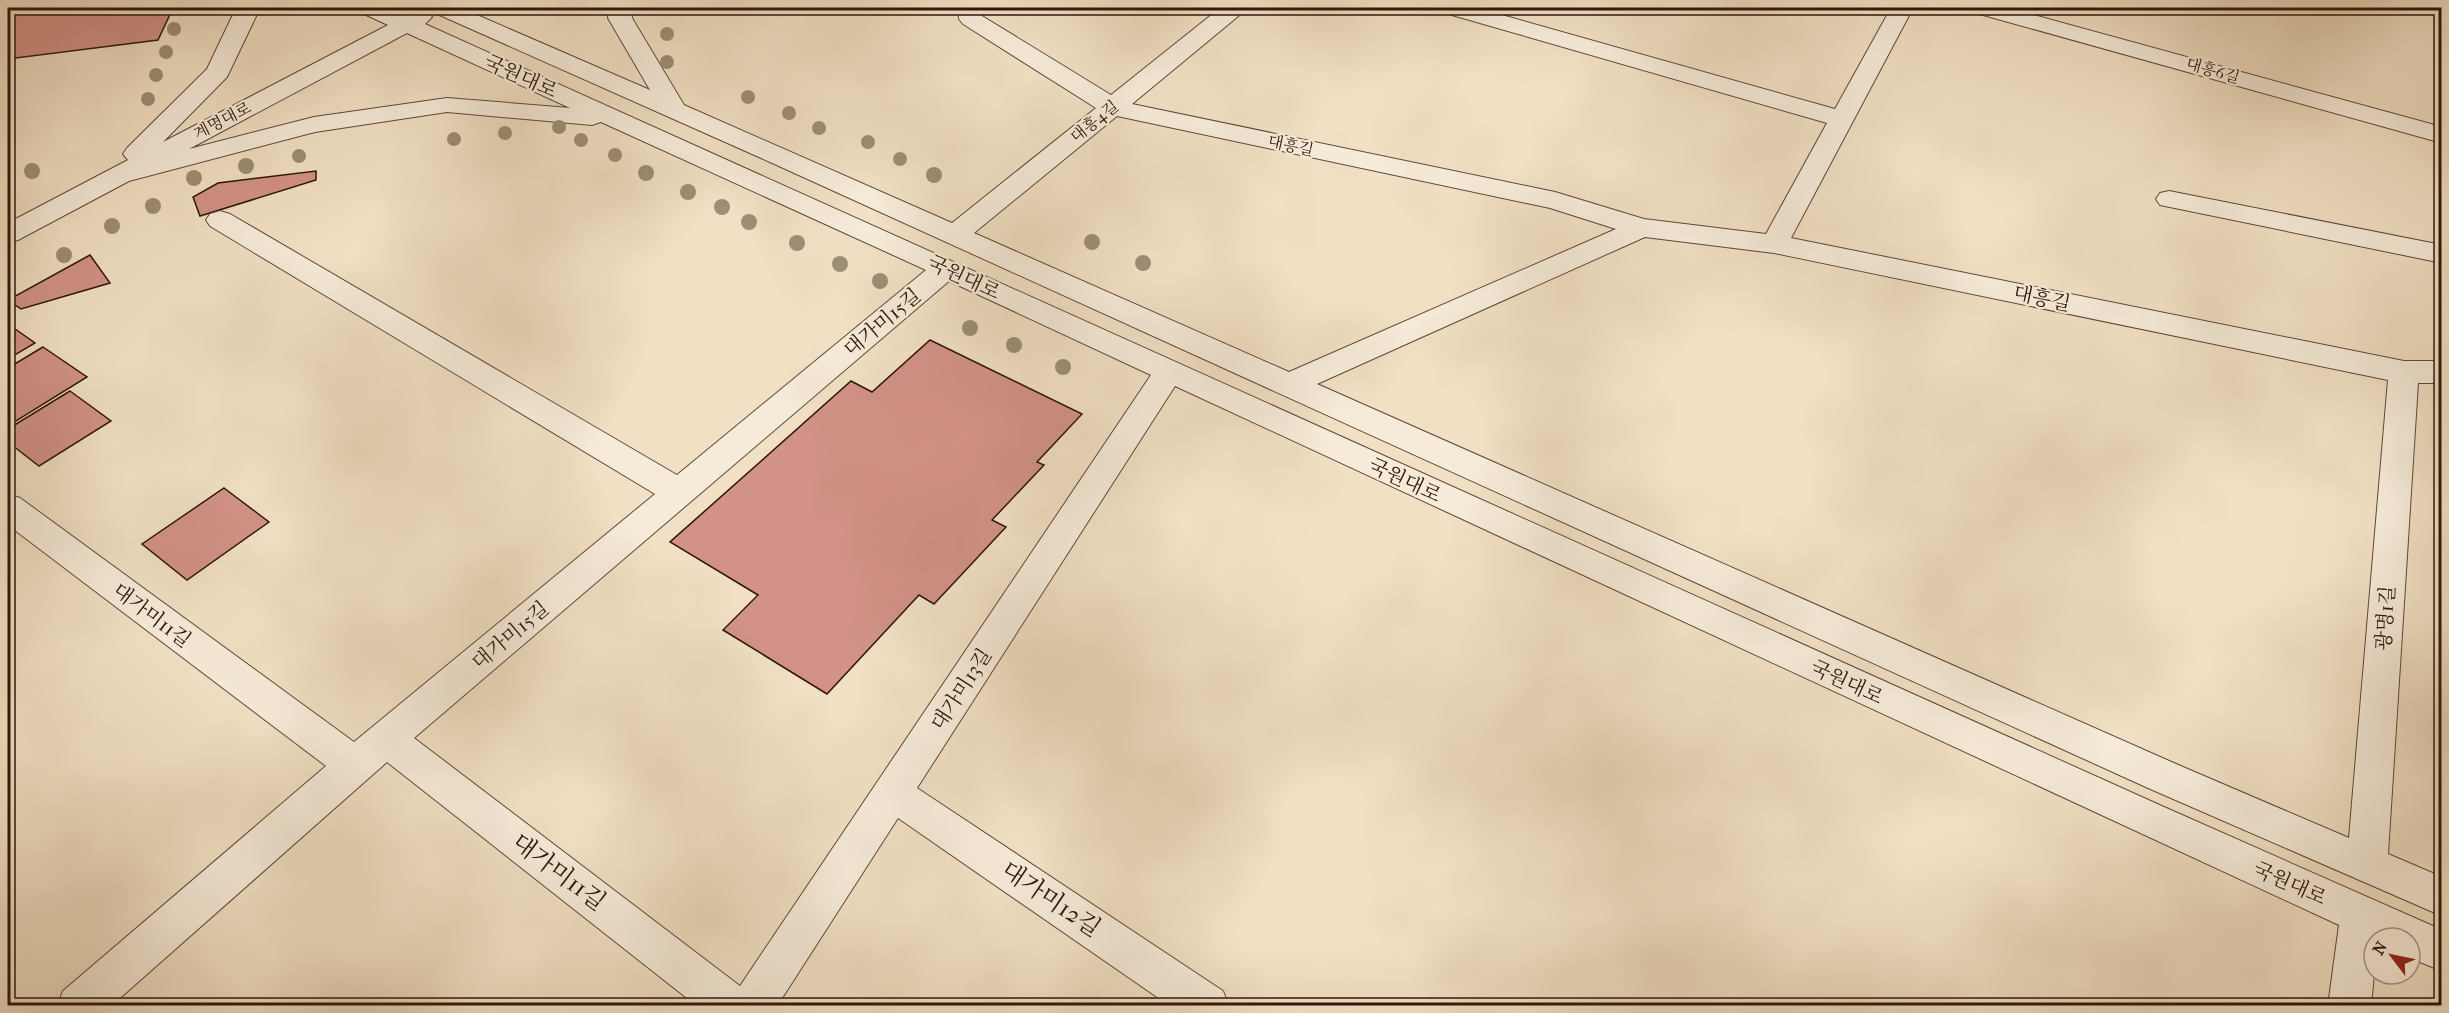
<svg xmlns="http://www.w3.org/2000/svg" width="2449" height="1013" font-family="'IM FELL French Canon','Noto Serif KR',serif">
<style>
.building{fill:#d29287;stroke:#2e160b;stroke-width:1.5}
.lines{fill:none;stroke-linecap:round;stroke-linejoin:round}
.minor-casing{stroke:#5f4839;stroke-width:2}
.minor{fill:#f6ebd9;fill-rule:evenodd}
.tree{fill:#9d8e75}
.labels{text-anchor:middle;stroke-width:4.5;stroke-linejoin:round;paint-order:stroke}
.far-street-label{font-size:16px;fill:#2e160b;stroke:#f6ebd9}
.street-label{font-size:20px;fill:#2e160b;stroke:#f6ebd9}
.near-street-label{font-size:24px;fill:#2e160b;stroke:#f6ebd9}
</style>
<rect width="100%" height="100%" fill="#f1e0c4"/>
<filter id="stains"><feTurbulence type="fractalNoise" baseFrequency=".00333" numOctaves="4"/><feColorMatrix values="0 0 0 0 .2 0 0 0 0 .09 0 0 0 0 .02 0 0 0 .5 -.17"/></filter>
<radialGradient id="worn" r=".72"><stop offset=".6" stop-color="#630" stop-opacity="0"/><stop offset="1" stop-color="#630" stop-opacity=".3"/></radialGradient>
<!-- building -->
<g class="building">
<path d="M35,8H173L158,40L8,59V11Z"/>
<path d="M316,171V180L200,216L193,197L218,183Z"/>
<path d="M90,255L110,283L21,309L8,300Z"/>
<path d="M8,324L35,343L8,359Z"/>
<path d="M930,340L1082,414L1037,462L1044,465L992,520L1006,527L934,604L919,595L827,694L723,630L758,595L670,542L851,381L872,392Z"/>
<path d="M43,347L87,377L8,426V368Z"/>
<path d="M70,391L111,421L39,466L8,442V429Z"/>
<path d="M224,488L269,522L187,580L142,544Z"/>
</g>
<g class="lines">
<!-- minor casing -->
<g class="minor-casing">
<g id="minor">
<path d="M236,8H260L227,77L163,142L388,25L362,13L359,8H388L406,15L420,10L428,12L432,17L425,24L2164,807L2442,930V971L2410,958V938H2374V974L2371,1006H2328L2339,925L1175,386L917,788L1223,991L1229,1006H1170L898,818L777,1006H697L387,762L111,1006H57L63,991L326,766L8,525V494L20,498L354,742L655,494L210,226L206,220L210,214L220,211L230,214L677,475L926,270L601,122L592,125L447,112L315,132L129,181L18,240L8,243V223L128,160L123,154L127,148L207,69ZM407,33L570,108L447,98L314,117L189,149ZM949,281L1151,375L740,986L414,738Z"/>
<path d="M431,8H461L650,90L608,18L609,8H631L632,18L684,105L952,223L1096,108L963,24L959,19L958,8H980L982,16L1111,95L1220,8H1245L1242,13L1132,104L1555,192L1644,219L1766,234L1827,123L1445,13L1441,8H1477L1835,109L1891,8H1913L1791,238L2404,361H2442V383H2418L2388,854L2442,877V916L2148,788L770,162L435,13ZM1117,116L1550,208L1616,229L1289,372L974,233ZM1645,237L1774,253L2388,380L2349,838L2176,764L1317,384Z"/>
<path d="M1972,8H2008L2442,127V143L1976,13Z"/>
<path d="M2169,191L2442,245V263L2160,205L2156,199L2160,193Z"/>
</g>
</g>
<!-- minor -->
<use href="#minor" class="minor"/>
</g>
<!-- trees -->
<g class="tree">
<circle cx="174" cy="29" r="7"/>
<circle cx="667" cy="34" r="7"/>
<circle cx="166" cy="52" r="7"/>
<circle cx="667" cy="62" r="7"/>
<circle cx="156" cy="75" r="7"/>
<circle cx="748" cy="97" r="7"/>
<circle cx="148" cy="99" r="7"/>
<circle cx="789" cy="113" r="7"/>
<circle cx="559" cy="127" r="7"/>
<circle cx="819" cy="128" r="7"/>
<circle cx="505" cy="133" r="7"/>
<circle cx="454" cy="139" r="7"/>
<circle cx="581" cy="140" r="7"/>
<circle cx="868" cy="142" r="7"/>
<circle cx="615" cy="155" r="7"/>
<circle cx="299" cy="156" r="7"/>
<circle cx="900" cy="159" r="7"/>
<circle cx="246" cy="166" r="8"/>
<circle cx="32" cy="171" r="8"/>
<circle cx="646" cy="173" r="8"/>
<circle cx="934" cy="175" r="8"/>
<circle cx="194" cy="178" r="8"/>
<circle cx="688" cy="192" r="8"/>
<circle cx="153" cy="206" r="8"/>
<circle cx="722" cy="207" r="8"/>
<circle cx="749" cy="222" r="8"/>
<circle cx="112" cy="226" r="8"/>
<circle cx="1092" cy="242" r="8"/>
<circle cx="797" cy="243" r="8"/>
<circle cx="64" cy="255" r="8"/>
<circle cx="1143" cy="263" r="8"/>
<circle cx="840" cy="264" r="8"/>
<circle cx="880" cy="281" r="8"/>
<circle cx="970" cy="328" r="8"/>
<circle cx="1014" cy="345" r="8"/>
<circle cx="1063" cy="367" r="8"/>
</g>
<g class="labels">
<!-- far-street labels -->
<g class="far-street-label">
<text transform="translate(2213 70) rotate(16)" y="6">대흥6길</text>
<text transform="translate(222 120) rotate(-27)" y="6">계명대로</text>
<text transform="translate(1094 121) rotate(-39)" y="6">대흥4길</text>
<text transform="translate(1291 145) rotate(12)" y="6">대흥길</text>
</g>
<!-- street labels -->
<g class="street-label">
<text transform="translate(521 76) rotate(24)" y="7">국원대로</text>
<text transform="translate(964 277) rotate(25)" y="7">국원대로</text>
<text transform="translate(2042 298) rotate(12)" y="7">대흥길</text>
<text transform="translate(882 322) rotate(-40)" y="7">대가미15길</text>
<text transform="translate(1405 480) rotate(25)" y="7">국원대로</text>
<text transform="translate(152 615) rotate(37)" y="7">대가미11길</text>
<text transform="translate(2385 618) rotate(-86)" y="7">광명1길</text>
<text transform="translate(510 635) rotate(-40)" y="7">대가미15길</text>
<text transform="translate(1847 682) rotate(25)" y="7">국원대로</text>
<text transform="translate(961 689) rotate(-57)" y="7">대가미13길</text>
<text transform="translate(2290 883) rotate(24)" y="7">국원대로</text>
</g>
<!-- near-street labels -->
<g class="near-street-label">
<text transform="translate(559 872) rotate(37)" y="8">대가미11길</text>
<text transform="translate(1051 899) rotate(34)" y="8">대가미12길</text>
</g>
</g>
<!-- margin -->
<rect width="2449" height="1013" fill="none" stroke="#f1e0c4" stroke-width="30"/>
<rect x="9" y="9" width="2431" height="995" fill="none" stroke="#2e160b" stroke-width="3"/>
<rect x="15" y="15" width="2419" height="983" fill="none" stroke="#2e160b" stroke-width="1.5"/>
<!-- north arrow -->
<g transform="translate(2392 956) rotate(302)"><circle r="28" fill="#f6ebd9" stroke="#a69687" stroke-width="1.5"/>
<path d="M0-4.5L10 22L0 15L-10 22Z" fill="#8f2418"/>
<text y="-9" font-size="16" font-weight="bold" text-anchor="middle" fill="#2e160b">N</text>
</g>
<rect width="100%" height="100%" filter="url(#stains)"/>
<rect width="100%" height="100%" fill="url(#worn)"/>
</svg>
